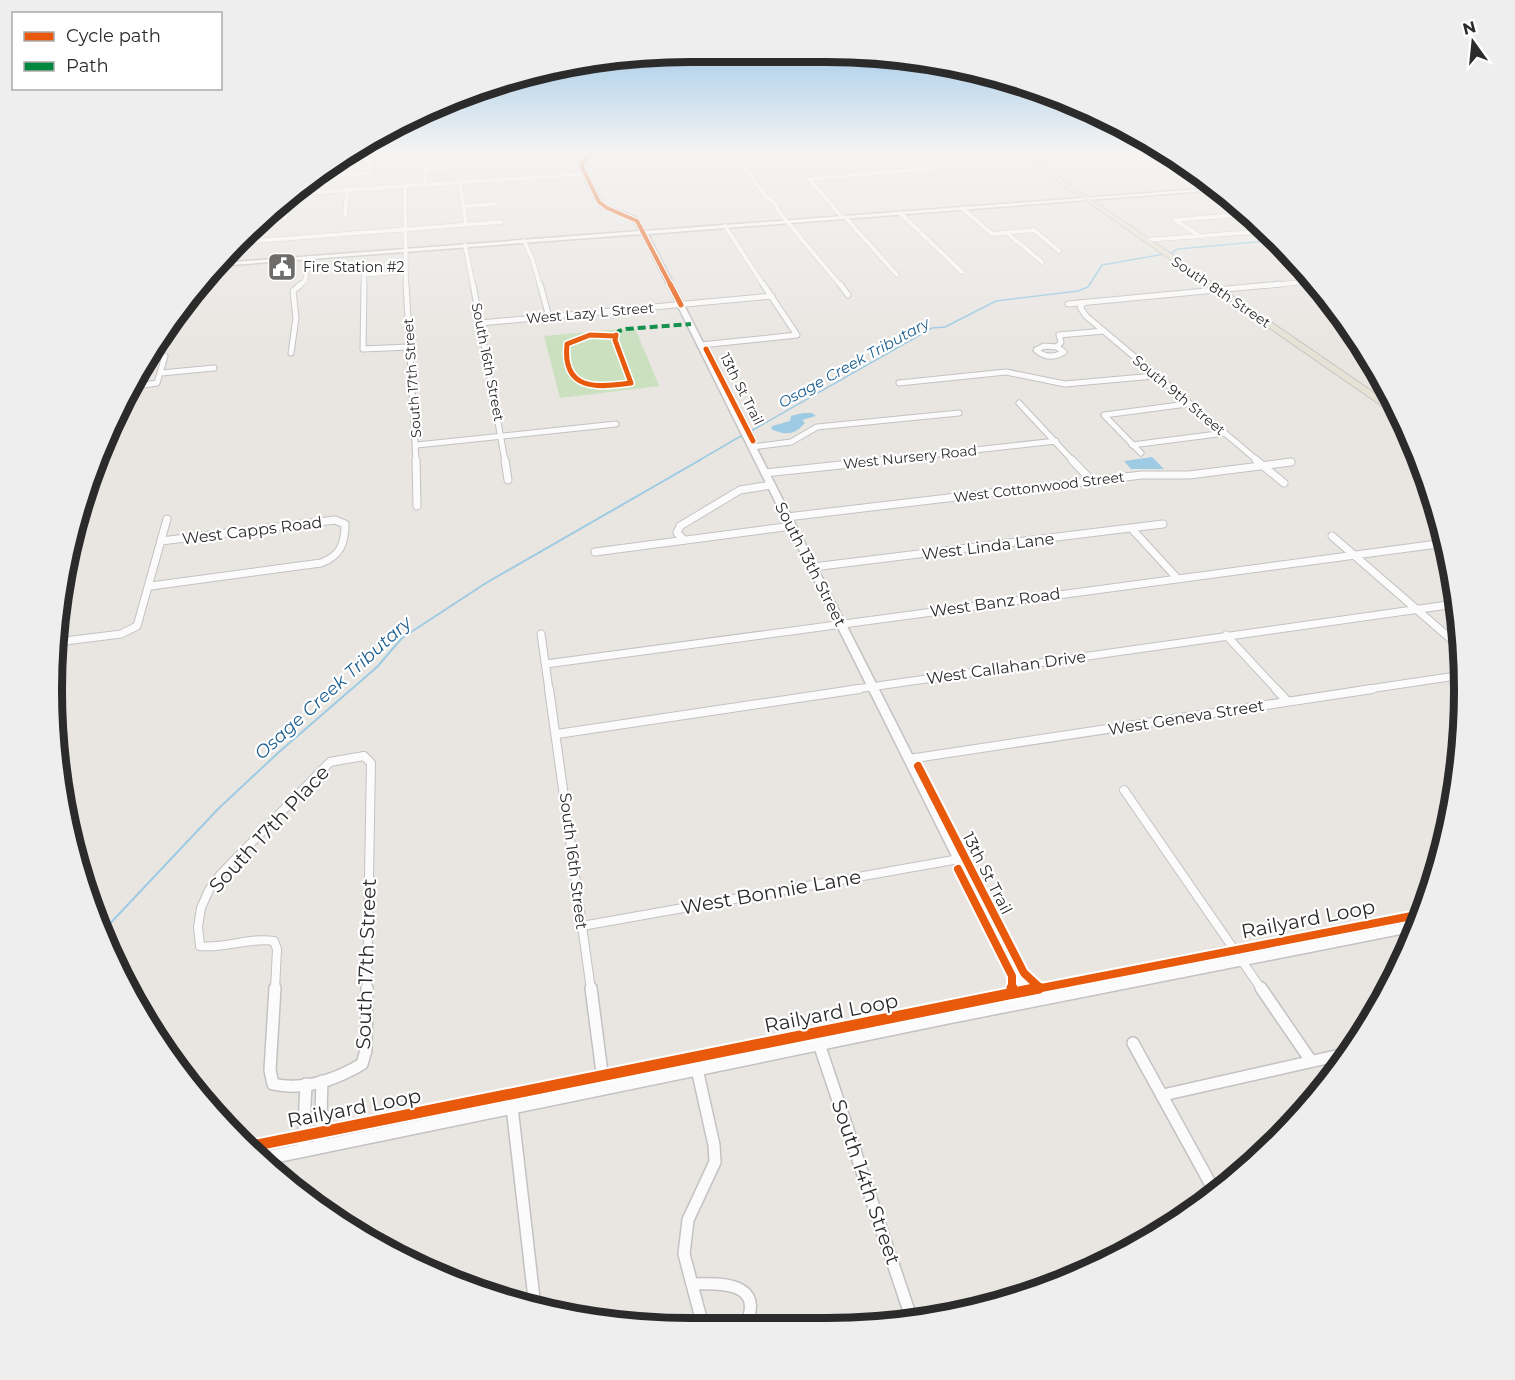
<svg xmlns="http://www.w3.org/2000/svg" width="1515" height="1380" font-family="Montserrat,sans-serif">
<style>
.green{fill:#cae0bf}
.water{fill:#9dcbe3}
.lines{fill:none;stroke-linecap:round;stroke-linejoin:round}
.stream-far1{stroke:#9dcbe3;stroke-width:1.5}
.stream{stroke:#9dcbe3;stroke-width:2}
.street-far4-casing{stroke:#c3c2c2;stroke-width:5}
.street-far3-casing{stroke:#c3c2c2;stroke-width:7}
.street-far2-casing{stroke:#c3c2c2;stroke-width:9}
.street-far1-casing{stroke:#c3c2c2;stroke-width:10}
.street-casing{stroke:#c3c2c2;stroke-width:14}
.secondary-casing{stroke:#c3c2c2;stroke-width:3}
.primary-casing{stroke:#c5c4c2;stroke-width:2}
.street-far4{stroke:#fcfbfb;stroke-width:4}
.street-far3{stroke:#fcfbfb;stroke-width:5}
.street-far2{stroke:#fcfbfb;stroke-width:7}
.street-far1{stroke:#fcfbfb;stroke-width:8}
.street{stroke:#fcfbfb;stroke-width:11}
.secondary{fill:#fcfbfb;fill-rule:evenodd}
.primary{fill:#e6e3d6;fill-rule:evenodd}
.quiet{stroke:#00873e;stroke-width:4;stroke-dasharray:8 4;stroke-linecap:butt}
.cycleway-far3-casing{stroke:#fff;stroke-width:6}
.cycleway-far2-casing{stroke:#fff;stroke-width:8}
.cycleway-far1-casing{stroke:#fff;stroke-width:12}
.cycleway-casing{stroke:#fff;stroke-width:15}
.cycleway-far3{stroke:#e8590c;stroke-width:4}
.cycleway-far2{stroke:#e8590c;stroke-width:5}
.cycleway-far1{stroke:#e8590c;stroke-width:8}
.cycleway{stroke:#e8590c;stroke-width:11}
.labels{text-anchor:middle;stroke-width:4.5;stroke-linejoin:round;paint-order:stroke}
.far-poi-label{font-size:14px;fill:#2b2b2b;stroke:#fff;text-anchor:start}
.far-street-label{font-size:14px;fill:#2b2b2b;stroke:#fff}
.far-water-label{font-size:15px;font-style:italic;fill:#1b5e90;stroke:#fff}
.street-label{font-size:16px;fill:#2b2b2b;stroke:#fff}
.water-label{font-size:18px;font-style:italic;fill:#1b5e90;stroke:#fff}
.near-street-label{font-size:20px;fill:#2b2b2b;stroke:#fff}
.rim{fill:none;stroke:#2b2b2b;stroke-width:8}
</style>
<rect width="100%" height="100%" fill="#e9e6e2"/>
<!-- green -->
<path class="green" d="M635,328L659,386L560,398L544,336Z"/>
<!-- water -->
<g class="water">
<path d="M803,413H812L816,416L802,420L805,423C794,436 784,435 771,429L772,426L790,421L791,416Z"/>
<path d="M1152,457L1164,469H1131L1124,461Z"/>
</g>
<g class="lines">
<!-- stream-far1 -->
<g class="stream-far1">
<path d="M1169,254L1178,249L1278,240"/>
<path d="M751,431L932,328L945,327L996,301L1078,291L1088,287L1102,265L1164,254"/>
<path d="M698,461L741,436"/>
</g>
<!-- stream -->
<path class="stream" d="M103,931L218,809L279,752L377,667L402,638L486,583L700,460"/>
<!-- street-far4 casing -->
<g class="street-far4-casing">
<g id="street-far4">
<path d="M423,150L426,185"/>
<path d="M731,150L766,197L775,203L779,212L841,286"/>
<path d="M934,150L942,157"/>
<path d="M659,161L735,156"/>
<path d="M425,169L476,166L473,150"/>
<path d="M311,177L369,173V158L338,160"/>
<path d="M809,179L937,168"/>
<path d="M809,179L842,217"/>
<path d="M460,182L466,224"/>
<path d="M405,186L406,286"/>
<path d="M290,194L585,174"/>
<path d="M463,206L496,204"/>
<path d="M962,208L992,234L1034,230L1059,251"/>
<path d="M1230,209L1254,232"/>
<path d="M900,213L962,272"/>
<path d="M345,215L347,190"/>
<path d="M845,217L897,275"/>
<path d="M285,219L290,194"/>
<path d="M725,226L764,286"/>
<path d="M1007,233L1042,262"/>
<path d="M1201,237L1175,220L1236,215"/>
<path d="M1146,240L1254,232"/>
<path d="M255,241L501,222"/>
<path d="M524,241L532,258L540,286"/>
<path d="M465,245L473,286"/>
<path d="M300,286L305,281L309,258"/>
<path d="M364,286V275L405,271"/>
<path d="M1264,286L1312,281"/>
</g>
</g>
<!-- street-far3 casing -->
<g class="street-far3-casing">
<g id="street-far3">
<path d="M364,284L363,349L409,347"/>
<path d="M406,284L416,461"/>
<path d="M473,284L505,461"/>
<path d="M540,284L549,317"/>
<path d="M840,284L848,295"/>
<path d="M1084,303L1080,307L1086,316L1258,461"/>
<path d="M1068,304L1280,284"/>
<path d="M480,323L772,296"/>
<path d="M701,345L797,335L763,284"/>
<path d="M1044,346L1057,347L1064,352C1054,358 1045,358 1036,350Z"/>
<path d="M1057,347L1061,342L1059,335L1104,331"/>
<path d="M291,353L296,318L293,291L301,284"/>
<path d="M161,373L214,368"/>
<path d="M899,383L1006,372L1065,384L1154,376"/>
<path d="M130,387L157,383L165,356L149,357"/>
<path d="M1019,403L1073,461"/>
<path d="M417,445L616,424"/>
<path d="M1132,445L1225,433"/>
<path d="M752,447L791,442L817,427L959,413"/>
<path d="M1141,453L1104,415L1187,404"/>
<path d="M874,461L1056,441"/>
</g>
</g>
<!-- street-far2 casing -->
<g class="street-far2-casing">
<g id="street-far2">
<path d="M416,460L417,506"/>
<path d="M505,460L508,480"/>
<path d="M1072,460L1092,481"/>
<path d="M1256,460L1284,483"/>
<path d="M765,473L888,460"/>
<path d="M787,517L1142,475H1189L1291,462"/>
<path d="M1132,529L1177,578"/>
<path d="M1332,536L1460,647"/>
<path d="M684,540L677,533L680,526L740,490L771,485"/>
<path d="M595,552L792,526"/>
<path d="M813,567L1163,524"/>
<path d="M151,586L321,563C340,556 345,544 345,524L335,520L161,541"/>
<path d="M541,634L549,690"/>
<path d="M1226,635L1277,690"/>
<path d="M57,642L121,634L137,626L167,519"/>
<path d="M546,664L1445,543"/>
<path d="M849,690L1455,604"/>
<path d="M1362,690L1463,675"/>
</g>
</g>
<!-- street-far1 casing -->
<g class="street-far1-casing">
<g id="street-far1">
<path d="M549,689L591,990"/>
<path d="M1276,689L1287,701"/>
<path d="M557,734L859,689"/>
<path d="M909,759L1372,689"/>
<path d="M1124,790L1262,990"/>
<path d="M582,926L959,859"/>
<path d="M275,990L277,949L274,941C249,937 225,949 200,946L198,927L201,908L209,890L220,875L330,762L364,756L371,763L367,990"/>
</g>
</g>
<!-- street casing -->
<g class="street-casing">
<g id="street">
<path d="M275,988L270,1070L273,1084C304,1091 335,1080 362,1064L366,1050L367,988"/>
<path d="M591,988L604,1088"/>
<path d="M1261,988L1311,1061"/>
<path d="M1133,1043L1215,1192"/>
<path d="M819,1044L912,1320"/>
<path d="M697,1069L714,1145L715,1162L688,1220L684,1254L703,1326"/>
<path d="M1163,1095L1349,1053"/>
<path d="M512,1107L535,1307"/>
<path d="M320,1146L322,1081"/>
<path d="M303,1150L306,1084"/>
<path d="M1172,1218L1188,1215"/>
<path d="M692,1284C722,1283 766,1282 745,1327"/>
</g>
</g>
<!-- secondary casing -->
<g class="secondary-casing">
<g id="secondary">
<path d="M591,150H596L584,163L592,183L604,205L636,217L645,231L1215,188L1218,190L648,234L1034,995L1418,921H1419L1416,931L946,1024L264,1165L253,1154L1022,997L642,234L218,266L221,263L640,231L632,219L600,207L586,183L579,163Z"/>
<path d="M806,150H840L735,157L733,156Z"/>
</g>
</g>
<!-- primary casing -->
<g class="primary-casing">
<path id="primary" d="M1013,150H1019L1395,407L1399,415H1395Z"/>
</g>
<!-- street-far4 -->
<use href="#street-far4" class="street-far4"/>
<!-- street-far3 -->
<use href="#street-far3" class="street-far3"/>
<!-- street-far2 -->
<use href="#street-far2" class="street-far2"/>
<!-- street-far1 -->
<use href="#street-far1" class="street-far1"/>
<!-- street -->
<use href="#street" class="street"/>
<!-- secondary -->
<use href="#secondary" class="secondary"/>
<!-- primary -->
<use href="#primary" class="primary"/>
<!-- quiet -->
<path class="quiet" d="M616,335L619,331L626,329L691,324"/>
<!-- cycleway-far3 casing -->
<g class="cycleway-far3-casing">
<path id="cycleway-far3" d="M594,150L581,165L599,202L607,208L637,221L671,286"/>
</g>
<!-- cycleway-far2 casing -->
<g class="cycleway-far2-casing">
<g id="cycleway-far2">
<path d="M670,284L681,305"/>
<path d="M615,336L590,335L567,344C562,391 597,388 631,383L615,340L616,335"/>
<path d="M706,349L753,441"/>
</g>
</g>
<!-- cycleway-far1 casing -->
<g class="cycleway-far1-casing">
<g id="cycleway-far1">
<path d="M918,766L1024,973L1040,988"/>
<path d="M958,869L1012,976V990"/>
<path d="M1031,990L1422,914"/>
</g>
</g>
<!-- cycleway casing -->
<g class="cycleway-casing">
<g id="cycleway">
<path d="M1012,988V993"/>
<path d="M247,1147L1039,988"/>
</g>
</g>
<!-- cycleway-far3 -->
<use href="#cycleway-far3" class="cycleway-far3"/>
<!-- cycleway-far2 -->
<use href="#cycleway-far2" class="cycleway-far2"/>
<!-- cycleway-far1 -->
<use href="#cycleway-far1" class="cycleway-far1"/>
<!-- cycleway -->
<use href="#cycleway" class="cycleway"/>
</g>
<!-- sky -->
<linearGradient id="sky" x2="0" y2="1"><stop stop-color="#8abde6"/><stop offset="0.44" stop-color="#f5f4f2"/><stop offset="1" stop-color="#f5f4f2" stop-opacity="0"/></linearGradient>
<rect width="1515" height="344" fill="url(#sky)"/>
<!-- icons -->
<defs>
<g id="civic-square" transform="scale(1.5)"><rect x="-9" y="-9" width="18" height="18" rx="4" fill="#6e6c6b" stroke="#fff"/><path d="M-.6-6.5H3V-4.5H.6V-3L4-1V1h2V6H-6V1h2V-1L-.6-3ZM-1.2 2.5V6h2.4V2.5Z" fill="#fff"/></g>
</defs>
<g fill-rule="evenodd">
<use href="#civic-square" x="282" y="267"/>
</g>
<g class="labels">
<!-- far-poi labels -->
<g class="far-poi-label">
<text x="303" y="272">Fire Station #2</text>
</g>
<!-- far-street labels -->
<g class="far-street-label">
<text transform="translate(1221 292) rotate(34)" y="5">South 8th Street</text>
<text transform="translate(590 313) rotate(-5)" y="5">West Lazy L Street</text>
<text transform="translate(488 362) rotate(79)" y="5">South 16th Street</text>
<text transform="translate(412 378) rotate(-94)" y="5">South 17th Street</text>
<text transform="translate(742 389) rotate(63)" y="5">13th St Trail</text>
<text transform="translate(1179 395) rotate(40)" y="5">South 9th Street</text>
<text transform="translate(910 457) rotate(-6)" y="5">West Nursery Road</text>
<text transform="translate(1039 487) rotate(-7)" y="5">West Cottonwood Street</text>
</g>
<!-- far-water labels -->
<g class="far-water-label">
<text transform="translate(854 363) rotate(-29)" y="5">Osage Creek Tributary</text>
</g>
<!-- street labels -->
<g class="street-label">
<text transform="translate(252 530) rotate(-7)" y="6">West Capps Road</text>
<text transform="translate(988 546) rotate(-7)" y="6">West Linda Lane</text>
<text transform="translate(811 564) rotate(63)" y="6">South 13th Street</text>
<text transform="translate(995 602) rotate(-8)" y="6">West Banz Road</text>
<text transform="translate(1006 667) rotate(-8)" y="6">West Callahan Drive</text>
<text transform="translate(1186 717) rotate(-9)" y="6">West Geneva Street</text>
<text transform="translate(574 861) rotate(83)" y="6">South 16th Street</text>
<text transform="translate(988 873) rotate(63)" y="6">13th St Trail</text>
</g>
<!-- water labels -->
<g class="water-label">
<text transform="translate(333 688) rotate(-42)" y="6">Osage Creek Tributary</text>
</g>
<!-- near-street labels -->
<g class="near-street-label">
<text transform="translate(269 829) rotate(-47)" y="7">South 17th Place</text>
<text transform="translate(771 892) rotate(-10)" y="7">West Bonnie Lane</text>
<text transform="translate(1308 919) rotate(-11)" y="7">Railyard Loop</text>
<text transform="translate(366 964) rotate(-88)" y="7">South 17th Street</text>
<text transform="translate(831 1013) rotate(-11)" y="7">Railyard Loop</text>
<text transform="translate(354 1108) rotate(-11)" y="7">Railyard Loop</text>
<text transform="translate(866 1182) rotate(71)" y="7">South 14th Street</text>
</g>
</g>
<!-- crop -->
<path d="M0 0H1515V1380H0ZM690 62H826A628 628 0 0 1 1454 690V690A628 628 0 0 1 826 1318H690A628 628 0 0 1 62 690V690A628 628 0 0 1 690 62Z" fill="#eee" fill-rule="evenodd"/>
<path class="rim" d="M690 62H826A628 628 0 0 1 1454 690V690A628 628 0 0 1 826 1318H690A628 628 0 0 1 62 690V690A628 628 0 0 1 690 62Z"/>
<!-- legend -->
<rect x="12" y="12" width="210" height="78" fill="#ffffff" stroke="#aaaaaa" stroke-width="1.5"/>
<rect x="24" y="32" width="30" height="9" fill="#e8590c" stroke="#aaaaaa" stroke-width="1.5"/>
<text x="66" y="42" font-size="18" fill="#2b2b2b">Cycle path</text>
<rect x="24" y="62" width="30" height="9" fill="#00873e" stroke="#aaaaaa" stroke-width="1.5"/>
<text x="66" y="72" font-size="18" fill="#2b2b2b">Path</text>
<!-- north arrow -->
<g transform="translate(1473 42) rotate(345)" stroke="#ffffff" stroke-width="4.5" paint-order="stroke">
<path d="M0-4.5L10 22L0 15L-10 22Z" fill="#2b2b2b"/>
<text y="-9" font-size="16" font-weight="bold" text-anchor="middle" fill="#2b2b2b">N</text>
</g>
</svg>
